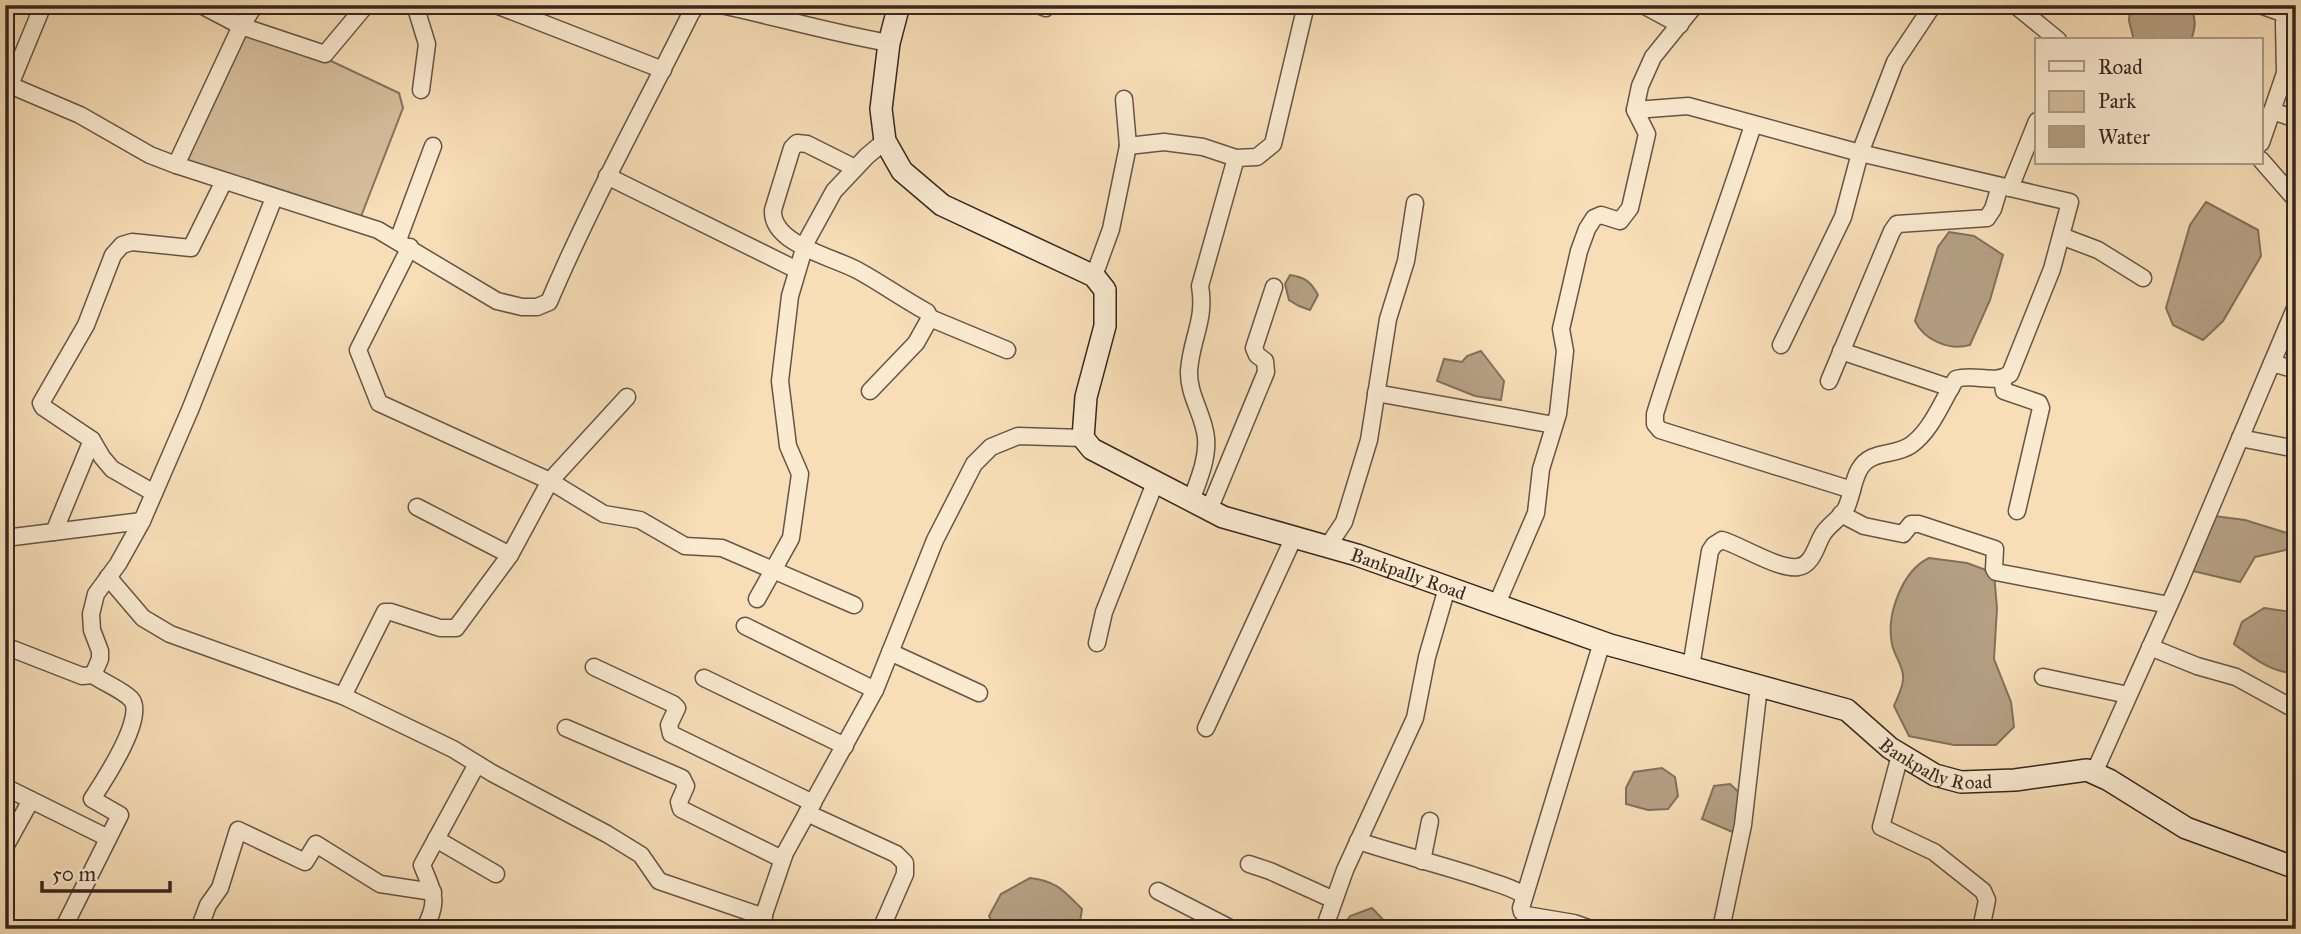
<svg xmlns="http://www.w3.org/2000/svg" width="2301" height="934" font-family="'IM FELL Great Primer',serif">
<style>
.green{fill:#d6bf9e;stroke:#867360;stroke-width:2}
.water{fill:#b5a084;stroke:#82705c;stroke-width:2}
.lines{fill:none;stroke-linecap:round;stroke-linejoin:round}
.street-casing{stroke:#665546;stroke-width:19}
.secondary-casing{stroke:#362721;stroke-width:24}
.street{stroke:#faead0;stroke-width:16}
.secondary{stroke:#faead0;stroke-width:21}
.labels{text-anchor:middle;stroke-width:5;stroke-linejoin:round;paint-order:stroke}
.street-label{font-size:19px;fill:#362721;stroke:#faead0}
</style>
<rect width="100%" height="100%" fill="#f7deb7"/>
<filter id="stains"><feTurbulence type="fractalNoise" baseFrequency=".00286" numOctaves="4"/><feColorMatrix values="0 0 0 0 .2 0 0 0 0 .09 0 0 0 0 .02 0 0 0 .5 -.17"/></filter>
<radialGradient id="worn" r=".72"><stop offset=".6" stop-color="#630" stop-opacity="0"/><stop offset="1" stop-color="#630" stop-opacity=".3"/></radialGradient>
<!-- green -->
<path class="green" d="M244,33L329,60L399,93L403,108L360,219L182,163Z"/>
<!-- water -->
<g class="water">
<path d="M2130,5H2190C2196,18 2196,27 2191,40H2134L2129,21Z"/>
<path d="M2206,202L2258,230L2261,256L2223,321L2203,340L2173,325L2166,308L2190,225Z"/>
<path d="M1949,232L1974,236L2003,255L1990,300L1970,345C1949,351 1924,340 1915,321L1938,247Z"/>
<path d="M1290,275C1305,277 1311,282 1318,295L1310,310L1299,306L1289,300L1285,284Z"/>
<path d="M1481,351L1504,381L1501,400L1475,396L1437,381L1444,359L1462,362L1467,356Z"/>
<path d="M2214,516L2245,520L2290,534L2295,548L2255,557L2240,582L2193,571Z"/>
<path d="M1929,558L1967,563L1994,573L1997,608L1994,659L2011,702L2014,727L1996,745H1954L1909,736L1894,706C1897,698 1905,684 1903,675C1902,664 1894,655 1892,644C1886,615 1902,571 1929,558Z"/>
<path d="M2264,608L2291,612L2296,615V673C2273,674 2252,657 2234,644L2242,622Z"/>
<path d="M1662,768L1675,777L1678,796L1668,809L1648,810L1626,804V788L1634,772Z"/>
<path d="M1730,784L1742,795L1735,833L1702,819L1714,786Z"/>
<path d="M1030,878C1057,881 1064,891 1082,909L1079,929H995L989,916L1001,894Z"/>
<path d="M1372,908L1392,929H1341L1350,916Z"/>
</g>
<g class="lines">
<!-- street casing -->
<g class="street-casing">
<g id="street">
<path d="M201,5L241,26L325,54L366,5"/>
<path d="M415,5L427,44L421,90"/>
<path d="M496,5L663,70"/>
<path d="M721,5C777,17 832,33 889,43"/>
<path d="M1038,5L1046,8"/>
<path d="M1643,5L1680,25"/>
<path d="M2015,5L2058,40"/>
<path d="M2260,5L2285,14"/>
<path d="M5,83L80,115L150,155L176,165L378,230L497,301L522,307H537L549,302C591,203 643,110 691,13L697,5"/>
<path d="M10,85L43,5"/>
<path d="M1124,99L1128,146"/>
<path d="M1635,110L1688,106L1860,153L2070,202L2052,269L2010,374C1993,385 1975,373 1956,379C1942,401 1932,430 1911,445C1894,457 1870,449 1859,470C1853,481 1852,494 1847,506C1843,517 1829,524 1823,534C1816,545 1813,565 1798,567C1779,570 1742,546 1722,540L1714,545L1710,551L1691,667"/>
<path d="M2272,111L2296,119"/>
<path d="M1753,125C1722,222 1685,317 1655,414V424L1660,430L1852,490"/>
<path d="M2261,143L2285,73L2284,23L2287,5"/>
<path d="M2261,160L2296,200"/>
<path d="M176,165L241,26L255,5"/>
<path d="M855,168L807,144L797,143L792,148L773,210C771,244 833,257 857,270C881,283 903,299 927,312L930,318L916,343L870,391"/>
<path d="M607,176L797,270"/>
<path d="M2010,188L2037,121"/>
<path d="M2061,236L2098,250L2143,278"/>
<path d="M398,240L433,146"/>
<path d="M410,247L358,350L379,403L550,481L604,514L640,520L685,546L722,548L854,605"/>
<path d="M1094,276L1111,229L1128,146L1164,142L1203,147L1236,158L1257,157L1273,144L1306,5"/>
<path d="M930,318L1007,350"/>
<path d="M1781,345L1843,217L1860,153L1895,62L1933,5"/>
<path d="M1841,351L1951,388"/>
<path d="M2272,363L2296,370"/>
<path d="M2002,379L2004,391L2039,403L2041,408L2017,511"/>
<path d="M1829,381L1892,231L1897,224L1987,218L1993,209L2000,186"/>
<path d="M1376,393L1554,425"/>
<path d="M627,397L550,481L510,555L456,628H440L391,612H385L343,696L453,749L492,773L607,834L641,855L659,881L764,917"/>
<path d="M2240,438L2296,449"/>
<path d="M154,493L112,469L102,457L92,440L43,407L41,403L86,325L113,255L122,245L132,242L191,248L224,181"/>
<path d="M1191,501C1198,481 1208,459 1206,438C1204,415 1188,395 1189,371C1191,339 1206,320 1200,286L1236,158"/>
<path d="M417,507L510,555"/>
<path d="M1209,510L1266,372L1265,361L1257,355L1254,348L1274,287"/>
<path d="M1841,514L1864,526L1903,534L1911,524H1919L1995,549L1994,569L1996,572L2169,605"/>
<path d="M54,532L92,440"/>
<path d="M5,538L142,521"/>
<path d="M1328,546L1344,522L1369,440L1388,319L1406,261L1415,203"/>
<path d="M108,577L143,618L170,634L343,696"/>
<path d="M757,599L791,538L800,474L788,446L780,381L790,296L806,242L834,191L867,156L885,141"/>
<path d="M1496,606L1536,513L1541,469L1558,414L1565,351L1561,329L1579,251L1587,229L1594,218L1601,215L1620,221L1630,208L1647,134L1635,110L1640,86L1653,57L1695,5"/>
<path d="M745,626L875,690"/>
<path d="M1097,643L1104,612L1155,483"/>
<path d="M5,646L82,676L93,675"/>
<path d="M2150,647L2197,666L2236,677L2296,710"/>
<path d="M890,652L979,693"/>
<path d="M594,667L673,704L677,708L669,725L671,734L813,803"/>
<path d="M2043,677L2128,695"/>
<path d="M704,678L845,746"/>
<path d="M566,728L682,778L686,786L679,802L681,809L782,859"/>
<path d="M1206,728L1294,537"/>
<path d="M1900,755L1881,827L1934,852L1983,891L1987,900L1981,929"/>
<path d="M2094,773L2179,583L2296,306"/>
<path d="M5,787L108,838"/>
<path d="M807,813L896,854L905,863V874L881,929"/>
<path d="M436,839L496,874"/>
<path d="M1358,841C1398,854 1438,864 1478,877C1494,883 1510,886 1524,895"/>
<path d="M5,847L31,800"/>
<path d="M1422,861L1430,821"/>
<path d="M1249,864L1270,871L1334,900"/>
<path d="M1158,891L1232,929"/>
<path d="M63,929L120,815L92,799C103,782 147,716 131,699C121,689 104,683 93,675L100,659V651L92,630L91,614L96,594L118,564L142,521L190,410L274,198"/>
<path d="M199,929L208,905L220,888L238,830L305,862L316,844L380,884L433,892"/>
<path d="M424,929C440,901 433,893 422,865L477,764"/>
<path d="M759,929L785,853L875,690L935,540L974,464L991,447L1018,436L1083,438"/>
<path d="M1324,929L1345,870L1415,718L1427,657L1447,588"/>
<path d="M1591,929L1574,923L1526,915L1522,912L1521,908L1602,642"/>
<path d="M1721,929L1743,825L1759,686"/>
</g>
</g>
<!-- secondary casing -->
<g class="secondary-casing">
<g id="secondary">
<path id="s1" d="M899,5L889,43L881,109L885,141L902,171L942,205L1094,276L1105,290V326L1086,397L1083,438L1092,449L1223,517L1357,555L1610,645L1847,710L1890,748L1935,775L1961,782L2015,780L2087,770L2109,780L2186,828L2296,868"/>
</g>
</g>
<!-- street -->
<use href="#street" class="street"/>
<!-- secondary -->
<use href="#secondary" class="secondary"/>
</g>
<g class="labels">
<!-- street labels -->
<g class="street-label">
<text dy="7" stroke="none"><textPath href="#s1" startOffset="917">Bankpally Road</textPath></text>
<text dy="7" stroke="none"><textPath href="#s1" startOffset="1484">Bankpally Road</textPath></text>
</g>
</g>
<!-- margin -->
<rect width="2301" height="934" fill="none" stroke="#f7deb7" stroke-width="28"/>
<rect x="7" y="7" width="2287" height="920" fill="none" stroke="#362721" stroke-width="3.5"/>
<rect x="14" y="14" width="2273" height="906" fill="none" stroke="#362721" stroke-width="2"/>
<!-- legend -->
<rect x="2035" y="38" width="228" height="126" fill="#faead0" stroke="#ac9c8a" stroke-width="2"/>
<rect x="2049" y="61" width="35" height="10" fill="#faead0" stroke="#ac9c8a" stroke-width="2"/>
<text x="2098" y="74" font-size="21" fill="#362721">Road</text>
<rect x="2049" y="91" width="35" height="21" fill="#d6bf9e" stroke="#ac9c8a" stroke-width="2"/>
<text x="2098" y="108" font-size="21" fill="#362721">Park</text>
<rect x="2049" y="126" width="35" height="21" fill="#b5a084" stroke="#ac9c8a" stroke-width="2"/>
<text x="2098" y="144" font-size="21" fill="#362721">Water</text>
<!-- scale -->
<path d="M42 881v10h128v-10" fill="none" stroke="#362721" stroke-width="3.5"/>
<text x="52" y="881" font-size="21" fill="#362721" stroke="#faead0" stroke-width="5" paint-order="stroke">50 m</text>
<rect width="100%" height="100%" filter="url(#stains)"/>
<rect width="100%" height="100%" fill="url(#worn)"/>
</svg>
